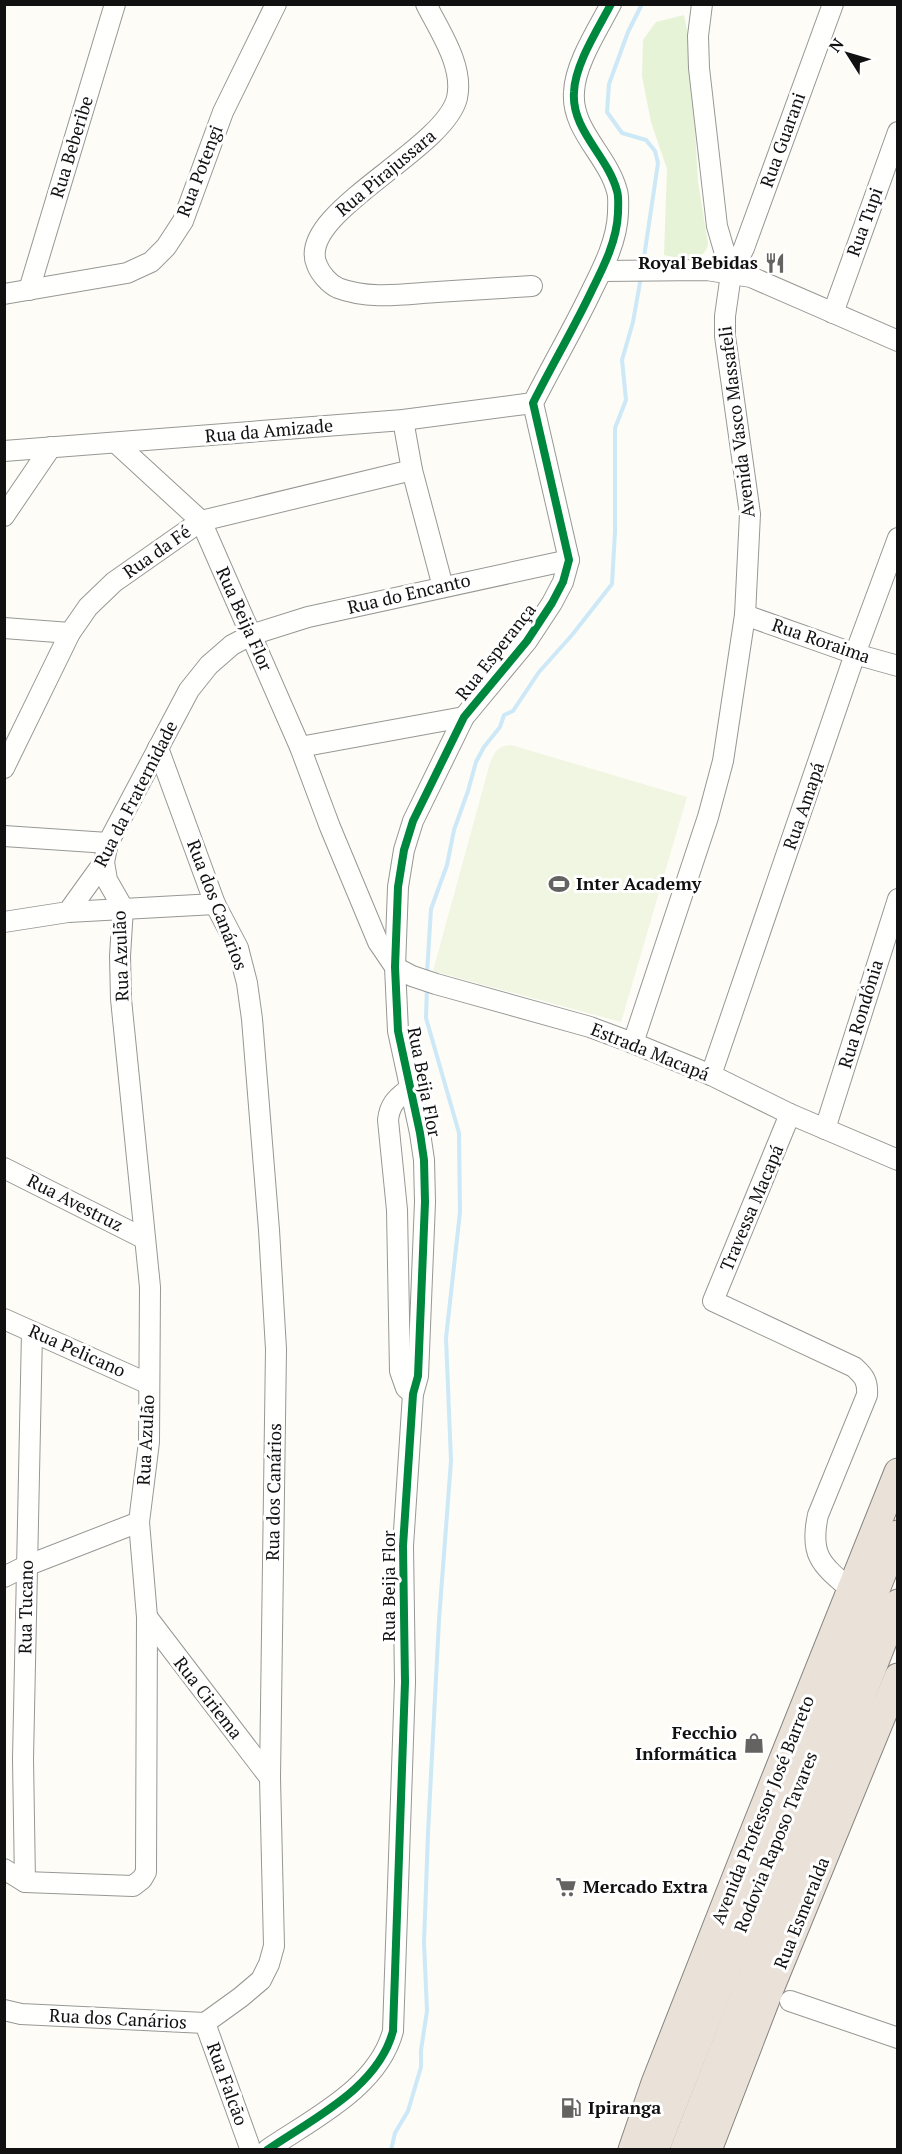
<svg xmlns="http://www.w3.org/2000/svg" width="902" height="2154" font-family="'PT Serif',serif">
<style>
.green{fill:#e7f3d7}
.pitch{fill:#f0f6e1}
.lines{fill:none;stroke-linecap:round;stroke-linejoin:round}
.stream{stroke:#cde8f7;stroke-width:4}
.minor-casing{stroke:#979795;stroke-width:22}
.highway-casing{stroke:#858482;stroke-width:29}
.minor{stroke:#fffffe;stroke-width:20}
.highway{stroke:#eae1d8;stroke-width:27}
.cycleway-casing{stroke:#fff;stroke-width:11}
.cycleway{stroke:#00873e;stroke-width:8}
.labels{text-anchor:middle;stroke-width:6;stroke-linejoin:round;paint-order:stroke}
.street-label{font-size:18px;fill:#111;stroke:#fff}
.poi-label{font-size:18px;font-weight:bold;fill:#111;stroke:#fff;text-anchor:start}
</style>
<rect width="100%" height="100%" fill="#fdfcf7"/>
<!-- green -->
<path class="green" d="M684,15L690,44L698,181L708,244C704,265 679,258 664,255L667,169L651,122L642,76L643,40L656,22Z"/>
<!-- pitch -->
<path class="pitch" d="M511,745L687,797L621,1022L433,971L490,763C495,752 497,746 511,745Z"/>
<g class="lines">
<!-- stream -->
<g class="stream">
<path d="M642,4L628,32L609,84L607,112L622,133L646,140L655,151L658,163L643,264"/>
<path d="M427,973L431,909L447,865L454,830L468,791L476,762L484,747L500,727L504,715L513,711L539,672L572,635L612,584L615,532V428L626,400L622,360L633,322L641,277"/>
<path d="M391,2150L395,2133L408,2111L421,2067V2050L427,2011L424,1943L428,1833L439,1620L451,1461L446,1338L460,1212L459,1133L426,1018L427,987"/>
</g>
<!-- minor casing -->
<g class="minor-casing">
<g id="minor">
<path d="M426,4C440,32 464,66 457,98C444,151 294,214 317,265C320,273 329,284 338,288C369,300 405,294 437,292C469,290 501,288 532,286"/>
<path d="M602,271L707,270L751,277L898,341"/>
<path d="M731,274L744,248L833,4"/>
<path d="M29,290L115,4"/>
<path d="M4,294L127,273L151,262L166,247L183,221L223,112L276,4"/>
<path d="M833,313L898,132"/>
<path d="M403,420L412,470L443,587"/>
<path d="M116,443L201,521L300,747L330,827L378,942L395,967L412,976L436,984L590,1027L633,1043L711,1075L790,1114L898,1160"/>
<path d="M4,451L403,420L533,403"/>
<path d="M4,516L51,447"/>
<path d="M745,615L855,654L898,666"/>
<path d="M4,628L70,633"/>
<path d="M300,747L464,717"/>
<path d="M4,768L70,633L88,607L114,582L201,521L412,470"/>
<path d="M4,836L108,843"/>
<path d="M68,912L215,904"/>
<path d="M4,922L68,912L104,862L108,843L189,690L209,665L232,645L251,635L308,617L569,560"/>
<path d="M633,1043L708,817L723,761L745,615L750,514L725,336V316L731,274L717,226L699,68L698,36L702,4"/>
<path d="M711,1075L855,654L898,538"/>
<path d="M411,1087C398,1098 390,1102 388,1120L397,1210L400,1371L406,1388L413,1394"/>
<path d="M790,1114L713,1301L854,1367C864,1376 868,1381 867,1395L818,1515C809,1556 822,1565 851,1590"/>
<path d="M825,1129L898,899"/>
<path d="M4,1168L145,1239"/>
<path d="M4,1319L149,1384"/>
<path d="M4,1577L26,1566L139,1522"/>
<path d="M147,1617L270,1778"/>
<path d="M4,1869L25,1882L133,1886L142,1879L146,1872L147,1617L139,1522L149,1442L150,1287L121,999L120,956L123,908L107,880L104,862"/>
<path d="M25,1882L23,1759L32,1332"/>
<path d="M790,2001L898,2038"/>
<path d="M4,2010L21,2014L205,2023L241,1997L261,1980L269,1964L274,1946L270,1778L276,1349L269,1230L252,1019L247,983L238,948L215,904L158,748"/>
<path d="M205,2023L249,2145"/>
<path d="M267,2150C312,2119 378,2088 393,2031L405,1682L403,1546L413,1394L418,1376L425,1202L424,1160L420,1133L398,1031L395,967L398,887L404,850L413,821L464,717L527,641L552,603L563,582L569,560L533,403C552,365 574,328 592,290C604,266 617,240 618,213C618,206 619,197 617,191C608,156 571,130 574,92C575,64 598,29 611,4"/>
</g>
</g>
<!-- highway casing -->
<g class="highway-casing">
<g id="highway">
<path d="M632,2150L655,2083L749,1844L898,1472"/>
<path d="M655,2150L898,1534"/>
<path d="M684,2150L898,1603"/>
<path d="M708,2150L770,1989L898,1677"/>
</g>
</g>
<!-- minor -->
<use href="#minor" class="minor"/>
<!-- highway -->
<use href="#highway" class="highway"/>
<!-- cycleway casing -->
<g class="cycleway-casing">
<path id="cycleway" d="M267,2150C312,2119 378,2088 393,2031L405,1682L403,1546L413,1394L418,1376L425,1202L424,1160L420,1133L398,1031L395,967L398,887L404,850L413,821L464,717L527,641L552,603L563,582L569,560L533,403C552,365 574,328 592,290C604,266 617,240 618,213C618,206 619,197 617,191C608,156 571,130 574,92C575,64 598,29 611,4"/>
</g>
<!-- cycleway -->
<use href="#cycleway" class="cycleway"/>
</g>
<!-- icons -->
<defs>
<g id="restaurant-bare" transform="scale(1.62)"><path d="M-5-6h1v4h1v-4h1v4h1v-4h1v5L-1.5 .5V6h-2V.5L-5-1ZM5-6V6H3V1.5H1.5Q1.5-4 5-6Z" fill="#646362" stroke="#fff" stroke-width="2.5" paint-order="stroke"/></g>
<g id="stadium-bare" transform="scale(1.62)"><path d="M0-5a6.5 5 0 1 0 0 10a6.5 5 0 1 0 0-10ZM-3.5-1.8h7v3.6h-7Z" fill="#646362" stroke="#fff" stroke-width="2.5" paint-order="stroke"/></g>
<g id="shop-bare" transform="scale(1.62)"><path d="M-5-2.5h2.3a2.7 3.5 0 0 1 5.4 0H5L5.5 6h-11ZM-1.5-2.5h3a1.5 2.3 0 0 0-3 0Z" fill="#646362" stroke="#fff" stroke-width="2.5" paint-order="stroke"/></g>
<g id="supermarket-bare" transform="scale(1.62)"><path d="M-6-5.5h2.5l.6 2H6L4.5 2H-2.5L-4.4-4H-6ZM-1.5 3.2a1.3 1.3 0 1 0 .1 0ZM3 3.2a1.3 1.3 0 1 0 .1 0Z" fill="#646362" stroke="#fff" stroke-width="2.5" paint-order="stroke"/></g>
<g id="fuel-bare" transform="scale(1.62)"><path d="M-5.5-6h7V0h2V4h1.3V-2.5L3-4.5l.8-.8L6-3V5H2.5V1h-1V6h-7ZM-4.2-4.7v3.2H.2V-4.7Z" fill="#646362" stroke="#fff" stroke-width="2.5" paint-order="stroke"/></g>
</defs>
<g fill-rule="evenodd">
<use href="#restaurant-bare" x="775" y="263"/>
<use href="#stadium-bare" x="559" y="884"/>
<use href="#shop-bare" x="754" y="1743"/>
<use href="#supermarket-bare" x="566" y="1887"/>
<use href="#fuel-bare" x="571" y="2108"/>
</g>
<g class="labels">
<!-- street labels -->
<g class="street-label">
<text transform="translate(783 140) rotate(-70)" y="6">Rua Guarani</text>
<text transform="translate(72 147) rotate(-73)" y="6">Rua Beberibe</text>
<text transform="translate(200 171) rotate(-69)" y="6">Rua Potengi</text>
<text transform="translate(386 173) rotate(-40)" y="6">Rua Pirajussara</text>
<text transform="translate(865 222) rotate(-70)" y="6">Rua Tupi</text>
<text transform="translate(737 422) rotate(-97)" y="6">Avenida Vasco Massafeli</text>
<text transform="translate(269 431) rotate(-5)" y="6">Rua da Amizade</text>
<text transform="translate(157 552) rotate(-35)" y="6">Rua da Fé</text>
<text transform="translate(409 594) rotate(-13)" y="6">Rua do Encanto</text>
<text transform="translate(244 619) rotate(66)" y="6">Rua Beija Flor</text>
<text transform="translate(821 641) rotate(19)" y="6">Rua Roraima</text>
<text transform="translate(496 652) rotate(-52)" y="6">Rua Esperança</text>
<text transform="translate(136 794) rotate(-63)" y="6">Rua da Fraternidade</text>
<text transform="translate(804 806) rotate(-71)" y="6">Rua Amapá</text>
<text transform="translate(217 905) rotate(69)" y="6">Rua dos Canários</text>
<text transform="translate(121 956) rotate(-92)" y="6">Rua Azulão</text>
<text transform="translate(861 1014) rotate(-73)" y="6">Rua Rondônia</text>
<text transform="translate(650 1052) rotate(22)" y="6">Estrada Macapá</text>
<text transform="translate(424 1082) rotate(79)" y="6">Rua Beija Flor</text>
<text transform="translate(75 1203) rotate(27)" y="6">Rua Avestruz</text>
<text transform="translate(752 1208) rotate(-67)" y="6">Travessa Macapá</text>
<text transform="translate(77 1351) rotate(24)" y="6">Rua Pelicano</text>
<text transform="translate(146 1440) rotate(-87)" y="6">Rua Azulão</text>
<text transform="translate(274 1492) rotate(-89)" y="6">Rua dos Canários</text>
<text transform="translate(389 1586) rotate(-90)" y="6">Rua Beija Flor</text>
<text transform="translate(26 1607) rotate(-89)" y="6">Rua Tucano</text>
<text transform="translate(208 1698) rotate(52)" y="6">Rua Ciriema</text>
<text transform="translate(763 1810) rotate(-68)" y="6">Avenida Professor José Barreto</text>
<text transform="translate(776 1842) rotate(-68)" y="6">Rodovia Raposo Tavares</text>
<text transform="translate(802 1913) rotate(-68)" y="6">Rua Esmeralda</text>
<text transform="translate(118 2019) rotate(3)" y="6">Rua dos Canários</text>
<text transform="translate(227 2084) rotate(70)" y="6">Rua Falcão</text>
</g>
<!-- poi labels -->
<g class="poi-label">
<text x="758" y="269" text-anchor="end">Royal Bebidas</text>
<text x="576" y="890">Inter Academy</text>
<text x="737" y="1739" text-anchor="end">Fecchio<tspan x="737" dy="21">Informática</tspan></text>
<text x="583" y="1893">Mercado Extra</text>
<text x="588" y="2114">Ipiranga</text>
</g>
</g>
<!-- border -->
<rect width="902" height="2154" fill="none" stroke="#111111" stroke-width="12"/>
<!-- north arrow -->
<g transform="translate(848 54) rotate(307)" stroke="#ffffff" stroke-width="4.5" paint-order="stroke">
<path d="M0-4.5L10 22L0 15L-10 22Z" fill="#111111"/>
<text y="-9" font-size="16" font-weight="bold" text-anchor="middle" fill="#111111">N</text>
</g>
</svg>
